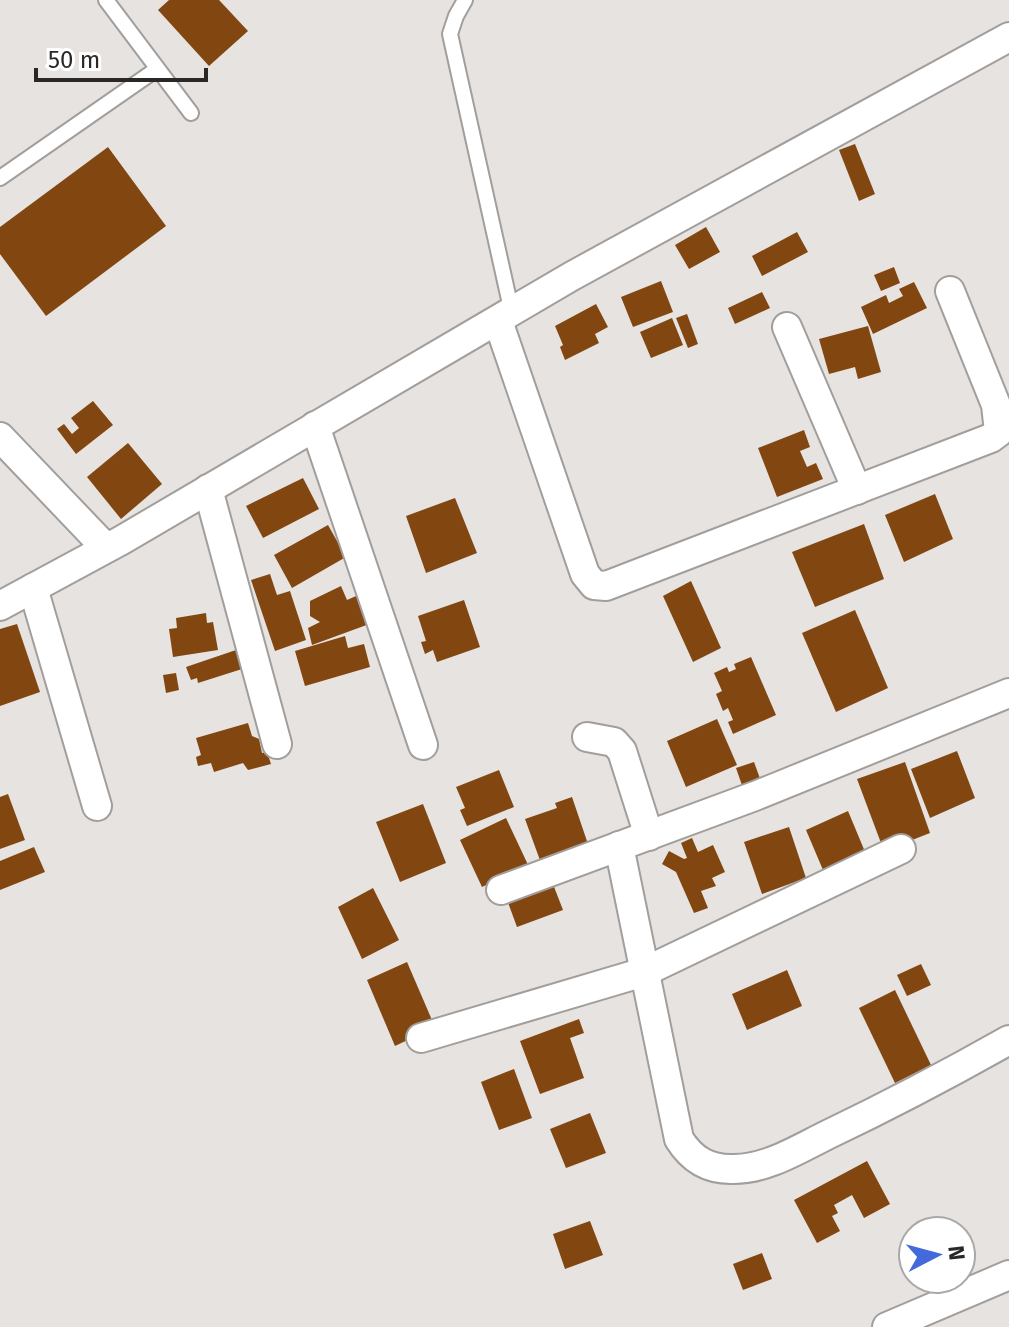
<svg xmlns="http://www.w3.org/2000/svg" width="1009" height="1327" font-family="'Fira Sans',sans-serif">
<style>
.building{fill:#824610}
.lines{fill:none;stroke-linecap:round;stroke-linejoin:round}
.lane-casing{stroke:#a29e9b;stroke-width:18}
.street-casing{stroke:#a29e9b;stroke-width:32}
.lane{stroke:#fff;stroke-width:14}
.street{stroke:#fff;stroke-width:28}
</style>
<rect width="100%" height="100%" fill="#e7e3e0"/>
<!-- building -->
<g class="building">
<path d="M169,0H219L248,31L209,66L158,10Z"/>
<path d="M855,144L875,194L859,201L839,150Z"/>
<path d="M108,147L166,226L46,316L0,254V227Z"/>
<path d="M706,227L720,252L689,269L675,245Z"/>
<path d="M797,232L808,252L762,276L752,256Z"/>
<path d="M894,267L900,283L881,291L874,275Z"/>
<path d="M661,281L673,312L633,327L621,297Z"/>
<path d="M914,282L927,308L873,334L861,307L886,295L889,303L903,296L899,289Z"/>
<path d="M762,292L770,308L735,324L728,308Z"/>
<path d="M596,304L608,327L595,334L599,343L565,360L560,347L563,345L555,326Z"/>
<path d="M687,314L698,344L688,348L676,318Z"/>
<path d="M672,318L683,345L651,358L640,332Z"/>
<path d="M868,326L881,372L858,379L855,367L829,374L819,339Z"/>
<path d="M93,401L113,425L76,454L57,429L64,424L72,434L79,428L71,418Z"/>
<path d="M804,430L810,447L800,451L807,467L816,463L823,479L777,497L758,448Z"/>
<path d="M128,443L162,484L121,519L87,477Z"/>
<path d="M303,478L319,509L263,538L246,506Z"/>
<path d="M935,494L953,539L904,562L885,515Z"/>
<path d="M455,498L477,553L426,573L406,516Z"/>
<path d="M864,524L884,579L815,607L792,552Z"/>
<path d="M328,525L346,557L292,588L274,555Z"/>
<path d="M270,574L277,595L290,591L306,640L275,651L251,580Z"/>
<path d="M691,581L721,648L693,662L663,596Z"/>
<path d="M341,586L347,600L363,593L372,623L312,645L308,628L320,622L310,616V601Z"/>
<path d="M464,600L480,647L437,662L433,650L425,654L421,642L426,641L418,616Z"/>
<path d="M855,610L888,688L836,712L802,633Z"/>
<path d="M206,613L207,623L213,622L218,650L173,657L169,629L177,628L176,618Z"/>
<path d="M17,624L40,692L0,706V629Z"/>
<path d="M345,636L348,648L364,644L370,667L305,686L295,651Z"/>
<path d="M236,650L242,669L198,683L197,678L191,680L186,667Z"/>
<path d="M751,657L776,715L733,734L728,722L733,720L728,708L723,711L716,694L722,691L714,673L727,667L729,672L736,669L734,664Z"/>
<path d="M176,673L179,690L166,693L163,675Z"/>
<path d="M717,719L737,765L686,787L667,741Z"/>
<path d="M248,723L252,736L259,739L262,753L267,752L271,764L248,770L243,763L214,772L211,763L198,766L196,757L201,755L196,738Z"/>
<path d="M957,751L975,798L930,818L911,769Z"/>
<path d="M754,762L762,784L744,791L736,768Z"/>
<path d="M905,762L930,833L884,851L857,779Z"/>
<path d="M499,770L514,807L467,826L460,810L465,808L456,787Z"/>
<path d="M8,794L25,840L0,849V797Z"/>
<path d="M572,797L589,847L541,863L525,819L557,808L555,803Z"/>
<path d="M423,804L446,863L400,882L376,822Z"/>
<path d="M848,811L868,859L826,877L806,830Z"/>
<path d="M506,818L530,869L507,875L482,887L460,840Z"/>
<path d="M789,827L806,878L762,894L744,842Z"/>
<path d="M692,838L698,852L713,845L725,872L712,878L716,886L701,891L708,908L694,913L676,872L662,864L669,851L684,859L687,858L681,843Z"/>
<path d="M34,847L45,872L0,890V861Z"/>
<path d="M551,879L563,910L517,927L506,897Z"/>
<path d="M373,888L399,940L362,959L338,907Z"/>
<path d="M407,962L435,1027L395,1046L367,980Z"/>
<path d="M921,964L931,985L907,996L897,975Z"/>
<path d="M787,970L802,1006L747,1030L732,994Z"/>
<path d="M895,990L931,1065L895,1083L859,1008Z"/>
<path d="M579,1019L584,1033L570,1038L584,1078L540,1094L520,1041Z"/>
<path d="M514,1069L532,1118L499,1130L481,1082Z"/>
<path d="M590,1113L606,1153L566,1168L550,1129Z"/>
<path d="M867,1161L890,1204L864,1218L852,1195L834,1205L838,1213L832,1216L840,1231L817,1243L794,1200Z"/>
<path d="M590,1221L603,1255L565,1269L553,1234Z"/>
<path d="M762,1253L772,1279L743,1290L733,1264Z"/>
</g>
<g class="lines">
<!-- lane casing -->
<g class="lane-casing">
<g id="lane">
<path d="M106,0L191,113"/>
<path d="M465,0L456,16L450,34L512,313"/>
<path d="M0,178L157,69"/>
</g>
</g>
<!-- street casing -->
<g class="street-casing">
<g id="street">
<path d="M498,321L585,574L594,585L606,586L991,438L999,432L996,405L950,291"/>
<path d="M787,327L857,490"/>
<path d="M315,426L423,745"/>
<path d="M0,437L106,548"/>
<path d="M208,489L277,744"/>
<path d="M33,588L97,806"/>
<path d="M0,606L122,540L572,276L1009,37"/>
<path d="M587,737L614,742L622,751L649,836"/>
<path d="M619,846L679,1139C692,1160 709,1170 734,1169C766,1169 797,1150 825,1136C888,1106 949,1074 1009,1040"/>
<path d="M501,890L755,796L1009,693"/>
<path d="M421,1038L644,972L901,849"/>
<path d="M887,1327L1009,1275"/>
</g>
</g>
<!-- lane -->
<use href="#lane" class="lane"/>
<!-- street -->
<use href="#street" class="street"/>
</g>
<!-- north arrow -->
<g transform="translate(937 1255) rotate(84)"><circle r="38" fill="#ffffff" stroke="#aaa9a9" stroke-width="2"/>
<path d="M0-6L14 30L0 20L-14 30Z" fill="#4369db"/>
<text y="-12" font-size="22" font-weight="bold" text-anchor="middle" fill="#2a2827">N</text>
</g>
<!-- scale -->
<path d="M36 68v12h170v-12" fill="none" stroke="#2a2827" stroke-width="4"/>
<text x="48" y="68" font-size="24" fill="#2a2827" stroke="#ffffff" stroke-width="6" paint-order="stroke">50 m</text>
</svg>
